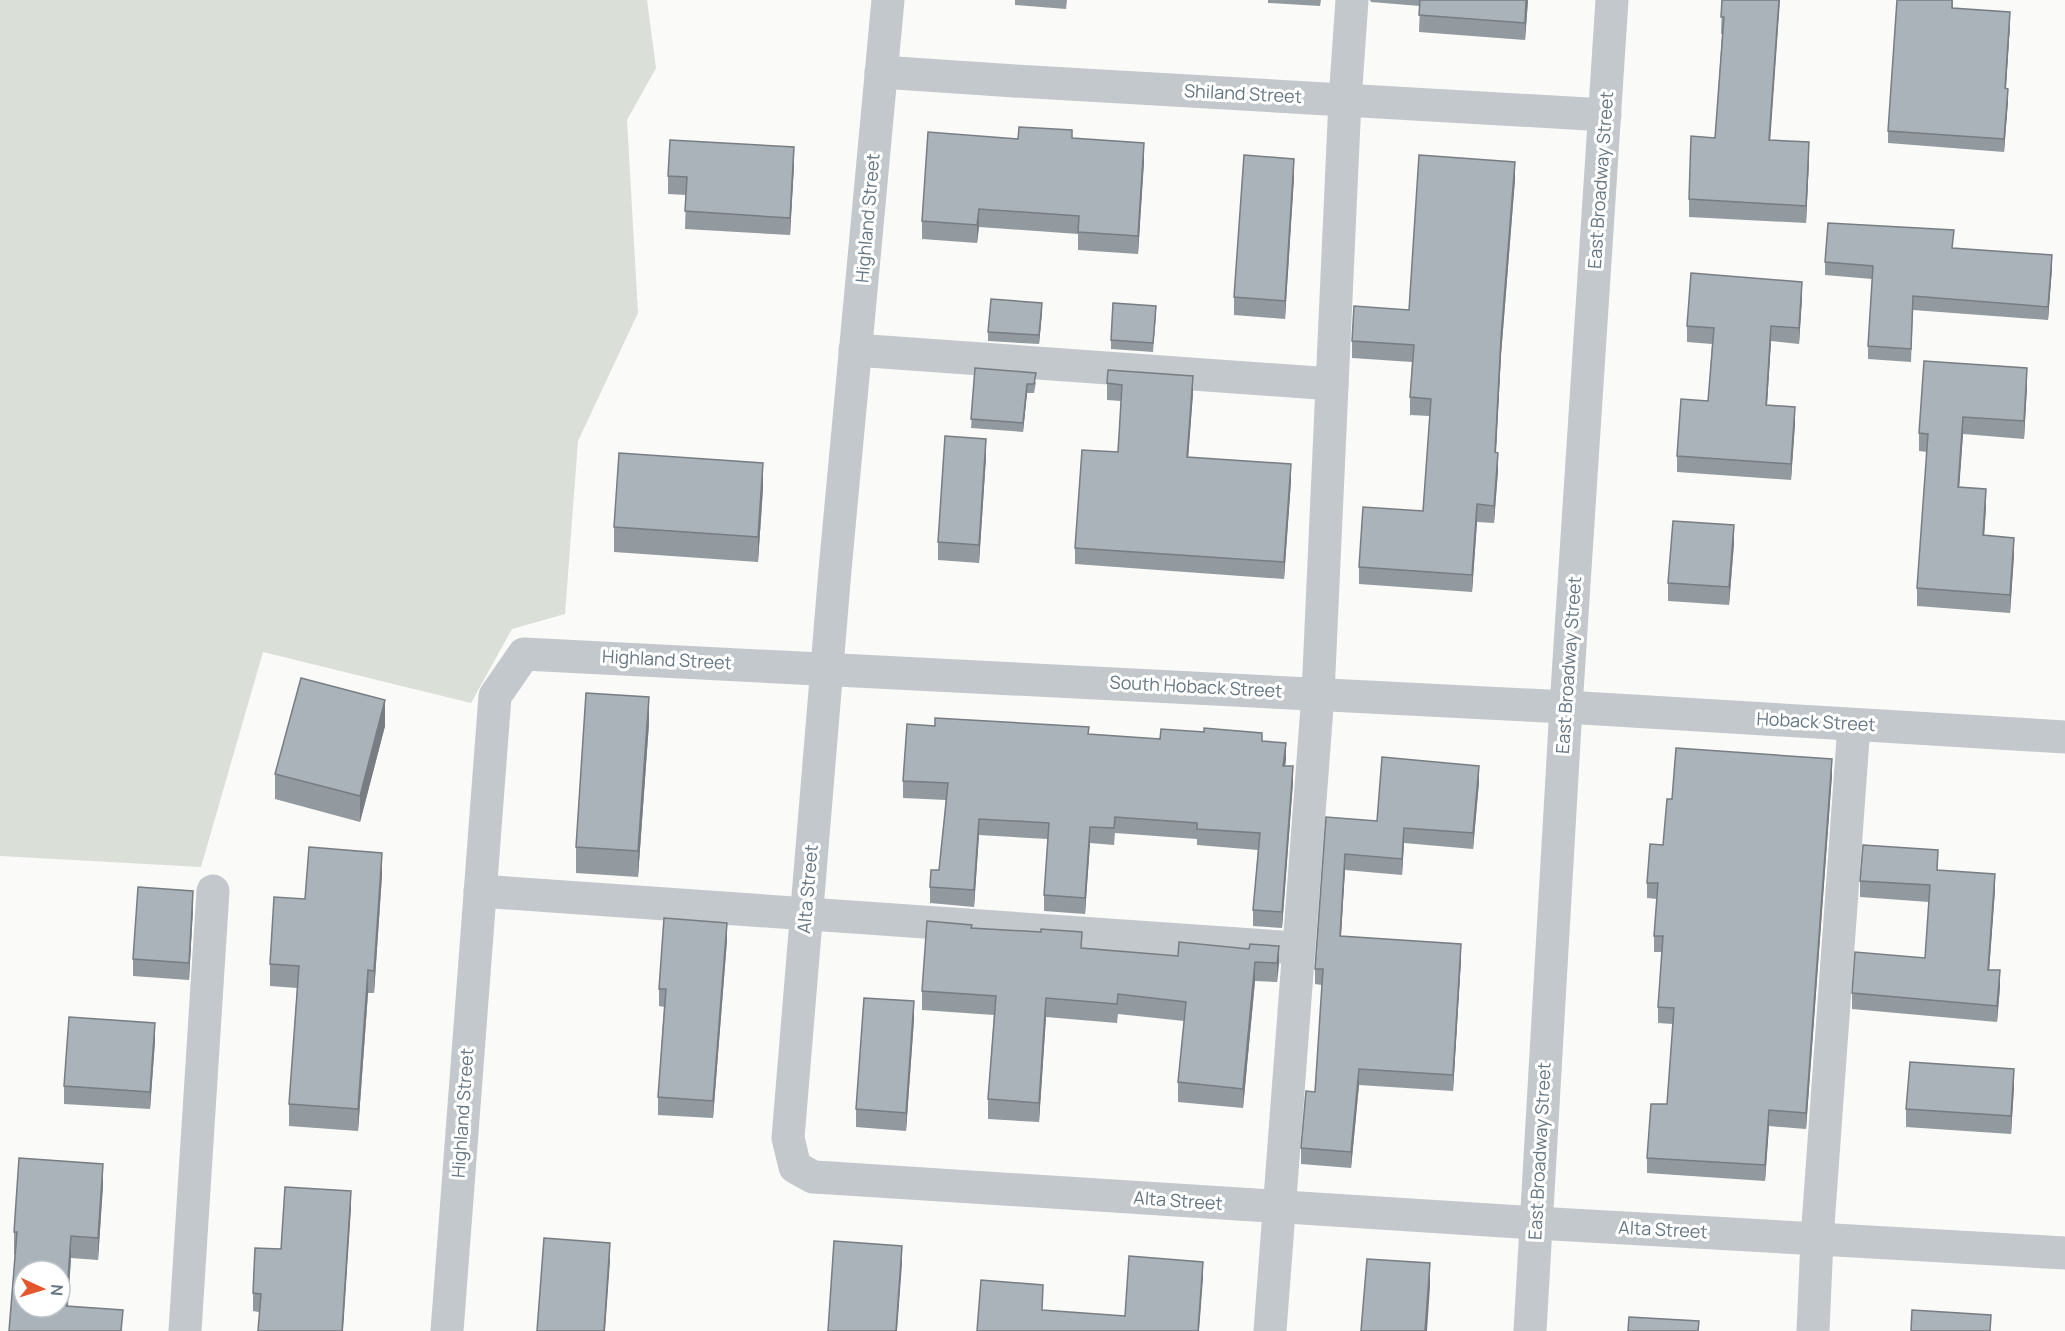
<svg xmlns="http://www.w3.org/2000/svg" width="2065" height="1331" font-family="Manrope,sans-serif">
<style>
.green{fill:#dadfd7}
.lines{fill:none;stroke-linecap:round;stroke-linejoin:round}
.minor{stroke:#c3c8cc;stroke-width:33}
.wall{fill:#929a9f}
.shaded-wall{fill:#777d82}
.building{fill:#aab3b9;stroke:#777d82;stroke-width:1.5;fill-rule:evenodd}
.labels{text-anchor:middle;stroke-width:6;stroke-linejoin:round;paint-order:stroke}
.street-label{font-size:18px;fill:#657683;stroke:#fff}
</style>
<rect width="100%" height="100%" fill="#fafaf8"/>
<!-- green -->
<path class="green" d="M0,0H647L656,68L627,120L638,313L578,441L565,614L512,629L471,703L263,652L201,867L0,856Z"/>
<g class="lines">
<!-- minor -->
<g class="minor">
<path d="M888,0L835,570L788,1138L795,1167L813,1177L831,1178L1536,1223L2065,1253"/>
<path d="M881,72L1015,81L1605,115"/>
<path d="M855,350L1332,384"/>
<path d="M480,891L1296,948"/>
<path d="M185,1331L213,891"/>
<path d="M447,1331L495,696L524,654L1566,707L2065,737"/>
<path d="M1270,1331L1318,694L1345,100L1352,0"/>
<path d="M1530,1331L1566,707L1612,0"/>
<path d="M1813,1331L1817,1239L1854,725"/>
</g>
</g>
<!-- wall -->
<g class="wall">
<path d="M1015,0H1067L1066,9L1015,5Z"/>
<path d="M1268,0H1321L1320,6L1268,3Z"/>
<path d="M1370,0H1528L1525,40L1419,32L1420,6L1371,2Z"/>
<path d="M1722,0L1770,140L1809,160L1806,223L1689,217V199L1715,138L1722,34H1721Z"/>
<path d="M1897,0H1953V8L2010,24L2006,89L2008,101L2004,152L1888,143V131Z"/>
<path d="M1072,138L1144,161L1138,254L1078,250V234L979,227L977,243L922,239V221L1018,139Z"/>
<path d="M794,165L790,235L685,229L686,195L668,194V176Z"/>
<path d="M1294,177L1285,319L1234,315V297Z"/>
<path d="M1515,179L1501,355L1496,452L1498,470L1494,523L1477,522L1472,592L1359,584V567L1423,511L1430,416L1410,415V397L1412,362L1352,358V341L1409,310Z"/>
<path d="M1953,248L2052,268L2048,320L1913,310L1911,362L1868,359V346L1872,279L1825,275V262Z"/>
<path d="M1802,298L1799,344L1771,341L1767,405L1795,423L1791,480L1677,472V456L1708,401L1712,344L1687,342V326Z"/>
<path d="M1042,312L1039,344L988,341V332Z"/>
<path d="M1156,315L1153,352L1111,349V340Z"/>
<path d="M975,368L1036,382L1034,393H1027L1023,432L971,428Z"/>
<path d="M1107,383L1193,393L1188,457L1291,481L1284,579L1075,564V548L1118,452L1121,401L1107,400Z"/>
<path d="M2027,386L2024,439L1963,434L1959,487L1986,507L1984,535L2014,555L2010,613L1917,606V588L1927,452L1919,451V433Z"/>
<path d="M986,457L979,563L938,560V542Z"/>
<path d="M763,488L758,562L614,552V527Z"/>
<path d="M1734,543L1729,605L1668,601V583Z"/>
<path d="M649,723L638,877L576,873V847Z"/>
<path d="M385,726L360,822L275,799V774Z"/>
<path d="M935,726L1089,734L1160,739L1262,741L1286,759L1285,766L1293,782L1282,928L1253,926V910L1258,850L1197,845V839L1115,833L1114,845L1090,843L1085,914L1044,911V895L1048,839L979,835L974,907L930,903V887L939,870L946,800L903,798V781Z"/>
<path d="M1832,775L1806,1129L1769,1126L1765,1181L1647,1173V1158L1667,1104L1673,1024L1658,1023V1007L1662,952H1654V936L1657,899L1647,898V883L1663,845L1672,799Z"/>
<path d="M1479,782L1473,849L1404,843L1402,875L1345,870L1341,936L1461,960L1453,1091L1359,1085L1351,1168L1301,1164V1148L1315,1092L1322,985L1315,984V969L1326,817L1377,821Z"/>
<path d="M1938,870L1995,890L1989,970L2000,987L1997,1022L1852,1009V993L1925,958L1929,902L1860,897V881Z"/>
<path d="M382,875L374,993H368L358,1131L289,1126V1104L297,988L270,986V964L305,899Z"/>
<path d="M193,909L189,980L133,976V959Z"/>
<path d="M972,928L1082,948L1178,956L1279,946L1277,982L1255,981L1243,1108L1178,1102V1082L1184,1021L1118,1014L1117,1023L1046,1017L1039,1122L988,1119V1099L994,1015L922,1010V991Z"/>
<path d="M727,940L713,1118L658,1115V1097L664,1007L659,1006V989Z"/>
<path d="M914,1019L906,1131L856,1127V1109Z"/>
<path d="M155,1041L150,1109L64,1104V1086Z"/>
<path d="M2014,1087L2011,1134L1906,1127V1109Z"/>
<path d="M103,1185L98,1260L71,1258L68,1306L123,1331H9L15,1254H14V1232Z"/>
<path d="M351,1209L259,1312L253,1311V1293L281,1249Z"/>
</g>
<!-- shaded-wall -->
<g class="shaded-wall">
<path d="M1526,0H1528L1525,40V23Z"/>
<path d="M1779,0H1780L1769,158V140Z"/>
<path d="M2010,12V24L2005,101V88Z"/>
<path d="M2008,89V101L2004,152V139Z"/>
<path d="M1809,142V160L1806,223V206Z"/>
<path d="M1144,143V161L1138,254V236Z"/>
<path d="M794,147V165L790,235V218Z"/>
<path d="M1294,159V177L1285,319V301Z"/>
<path d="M1515,162V179L1501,355L1495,470V452L1501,338Z"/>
<path d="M979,209V227L977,243V225Z"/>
<path d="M2052,255V268L2048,320V307Z"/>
<path d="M1802,282V298L1799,344V328Z"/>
<path d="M1042,303V312L1039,344V335Z"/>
<path d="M1771,326V341L1766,421V405Z"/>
<path d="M2027,368V386L2024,439V421Z"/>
<path d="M1193,376V393L1187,474V457Z"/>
<path d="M1027,384V393L1023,432V423Z"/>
<path d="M1795,407V423L1791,480V464Z"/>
<path d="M1963,417V434L1958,505V487Z"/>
<path d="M986,439V457L979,563V545Z"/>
<path d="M1498,453V470L1494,523V506Z"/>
<path d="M763,463V488L758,562V537Z"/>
<path d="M1291,464V481L1284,579V562Z"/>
<path d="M1986,489V507L1983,553V535Z"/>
<path d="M1477,504V522L1472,592V575Z"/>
<path d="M1734,525V543L1729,605V587Z"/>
<path d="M2014,538V555L2010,613V595Z"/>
<path d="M649,697V723L638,877V851Z"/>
<path d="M385,700V726L360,822V796Z"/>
<path d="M1286,743V759L1283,782V766Z"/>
<path d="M1832,759V775L1806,1129V1113Z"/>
<path d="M1293,766V782L1282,928V912Z"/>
<path d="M1479,766V782L1473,849V833Z"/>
<path d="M979,819V835L974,907V890Z"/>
<path d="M1090,827V843L1085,914V898Z"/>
<path d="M1404,828V843L1402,875V859Z"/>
<path d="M382,853V875L374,993V971Z"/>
<path d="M1345,854V870L1340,951V936Z"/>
<path d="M1995,874V890L1988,986V970Z"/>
<path d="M193,891V909L189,980V963Z"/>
<path d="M727,923V940L713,1118V1101Z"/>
<path d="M1461,944V960L1453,1091V1075Z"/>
<path d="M1279,946V965L1277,982V963Z"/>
<path d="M1255,962V981L1243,1108V1089Z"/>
<path d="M368,970V993L358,1131V1109Z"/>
<path d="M2000,970V987L1997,1022V1006Z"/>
<path d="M1046,998V1017L1039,1122V1103Z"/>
<path d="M914,1001V1019L906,1131V1113Z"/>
<path d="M155,1023V1041L150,1109V1092Z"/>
<path d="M1359,1069V1085L1351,1168V1152Z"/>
<path d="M2014,1069V1087L2011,1134V1116Z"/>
<path d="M1769,1110V1126L1765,1181V1165Z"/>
<path d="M103,1164V1185L98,1260V1238Z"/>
<path d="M351,1191V1209L343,1331H342Z"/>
<path d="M71,1236V1258L66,1328V1306Z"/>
<path d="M610,1243V1261L605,1331H604Z"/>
<path d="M902,1246V1264L897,1331H896Z"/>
<path d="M1203,1262V1278L1199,1331H1198Z"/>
<path d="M1430,1263V1287L1427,1331H1425Z"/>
</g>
<!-- building -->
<g class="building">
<path d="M1420,0H1526L1525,23L1419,15Z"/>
<path d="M1722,0H1779L1769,140L1809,142L1806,206L1689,199L1691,136L1715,138L1724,17H1721Z"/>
<path d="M1897,0H1952V8L2010,12L2005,88L2008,89L2004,139L1888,131Z"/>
<path d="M1019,127L1072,130V138L1144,143L1138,236L1078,232L1079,216L979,209L977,225L922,221L928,132L1018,139Z"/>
<path d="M670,140L794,147L790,218L685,211L687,177L668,176Z"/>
<path d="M1244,155L1294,159L1285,301L1234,297Z"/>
<path d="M1419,155L1515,162L1501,338L1495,452L1498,453L1494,506L1477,504L1472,575L1359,567L1363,507L1423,511L1431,399L1410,397L1414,345L1352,341L1354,306L1409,310Z"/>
<path d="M1828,223L1954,230L1952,248L2052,255L2048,307L1913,296L1911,349L1868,346L1873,266L1825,262Z"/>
<path d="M1691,273L1802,282L1799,328L1771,326L1766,405L1795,407L1791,464L1677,456L1681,399L1708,401L1714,328L1687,326Z"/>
<path d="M991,299L1042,303L1039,335L988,332Z"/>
<path d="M1113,303L1156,306L1153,343L1111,340Z"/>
<path d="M1924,361L2027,368L2024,421L1963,417L1958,487L1986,489L1983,535L2014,538L2010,595L1917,588L1928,434L1919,433Z"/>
<path d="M975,368L1036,373L1034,384H1027L1023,423L971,419Z"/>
<path d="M1108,370L1193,376L1187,457L1291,464L1284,562L1075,548L1082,450L1118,452L1122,385L1107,383Z"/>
<path d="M945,436L986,439L979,545L938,542Z"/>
<path d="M619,453L763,463L758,537L614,527Z"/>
<path d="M1673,521L1734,525L1729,587L1668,583Z"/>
<path d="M301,678L385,700L360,796L275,774Z"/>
<path d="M586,693L649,697L638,851L576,847Z"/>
<path d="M935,718L1089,727L1088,734L1160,739L1161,729L1204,732V728L1262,733V741L1286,743L1283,766H1293L1282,912L1253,910L1260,833L1197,829V823L1115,817L1114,828L1090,827L1085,898L1044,895L1049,823L979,819L974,890L930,887L931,870H939L948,783L903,781L907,724L935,726Z"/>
<path d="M1676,748L1832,759L1806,1113L1769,1110L1765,1165L1647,1158L1651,1104H1667L1674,1008L1658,1007L1663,936H1654L1658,883H1647L1650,844L1663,845L1667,799H1672Z"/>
<path d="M1382,757L1479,766L1473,833L1404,828L1402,859L1345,854L1340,936L1461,944L1453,1075L1359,1069L1351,1152L1301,1148L1306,1091L1315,1092L1323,969H1315L1326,817L1377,821Z"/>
<path d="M1863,845L1938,850L1937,870L1995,874L1988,970H2000L1997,1006L1852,993L1855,952L1925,958L1930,885L1860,881Z"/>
<path d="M309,847L382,853L374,971L368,970L358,1109L289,1104L299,966L270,964L274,897L305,899Z"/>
<path d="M138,887L193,891L189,963L133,959Z"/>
<path d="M664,918L727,923L713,1101L658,1097L666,989H659Z"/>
<path d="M927,921L972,925L971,928L1041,932V929L1082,932L1081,948L1178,956L1179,942L1249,949L1250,944L1279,946L1277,963L1255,962L1243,1089L1178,1082L1186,1002L1118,994L1117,1004L1046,998L1039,1103L988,1099L996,996L922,991Z"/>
<path d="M864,998L914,1001L906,1113L856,1109Z"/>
<path d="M69,1017L155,1023L150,1092L64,1086Z"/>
<path d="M1910,1062L2014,1069L2011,1116L1906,1109Z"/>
<path d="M19,1158L103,1164L98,1238L71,1236L66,1306L123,1310L121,1331H9L17,1232H14ZM24,1271H60V1307H24Z"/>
<path d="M285,1187L351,1191L342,1331H258L261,1294L253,1293L255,1248L281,1249Z"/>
<path d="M544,1238L610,1243L604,1331H537Z"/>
<path d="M834,1241L902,1246L896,1331H828Z"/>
<path d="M1129,1256L1203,1262L1198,1331H977L981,1280L1043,1285L1042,1310L1125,1316Z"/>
<path d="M1367,1259L1430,1263L1425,1331H1361Z"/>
<path d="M1912,1310L1991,1315L1990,1331H1911Z"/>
<path d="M1629,1317L1699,1321L1698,1331H1628Z"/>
</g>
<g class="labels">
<!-- street labels -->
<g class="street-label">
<text transform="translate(1243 94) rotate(3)" y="6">Shiland Street</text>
<text transform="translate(1601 180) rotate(-86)" y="6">East Broadway Street</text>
<text transform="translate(868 218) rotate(-85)" y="6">Highland Street</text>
<text transform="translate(667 660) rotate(3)" y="6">Highland Street</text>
<text transform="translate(1569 665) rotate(-86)" y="6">East Broadway Street</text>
<text transform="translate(1196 687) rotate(3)" y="6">South Hoback Street</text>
<text transform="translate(1816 722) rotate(3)" y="6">Hoback Street</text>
<text transform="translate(808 889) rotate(-85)" y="6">Alta Street</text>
<text transform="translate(463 1113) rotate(-86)" y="6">Highland Street</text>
<text transform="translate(1540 1151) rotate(-87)" y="6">East Broadway Street</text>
<text transform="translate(1178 1201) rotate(4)" y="6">Alta Street</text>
<text transform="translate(1663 1230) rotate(3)" y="6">Alta Street</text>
</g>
</g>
<!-- north arrow -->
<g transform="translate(42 1289) rotate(94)"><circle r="28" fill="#ffffff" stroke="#c1c8cd" stroke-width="1.5"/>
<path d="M0-4.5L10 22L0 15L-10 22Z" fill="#e4572e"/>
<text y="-9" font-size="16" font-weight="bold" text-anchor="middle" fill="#657683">N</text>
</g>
</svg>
